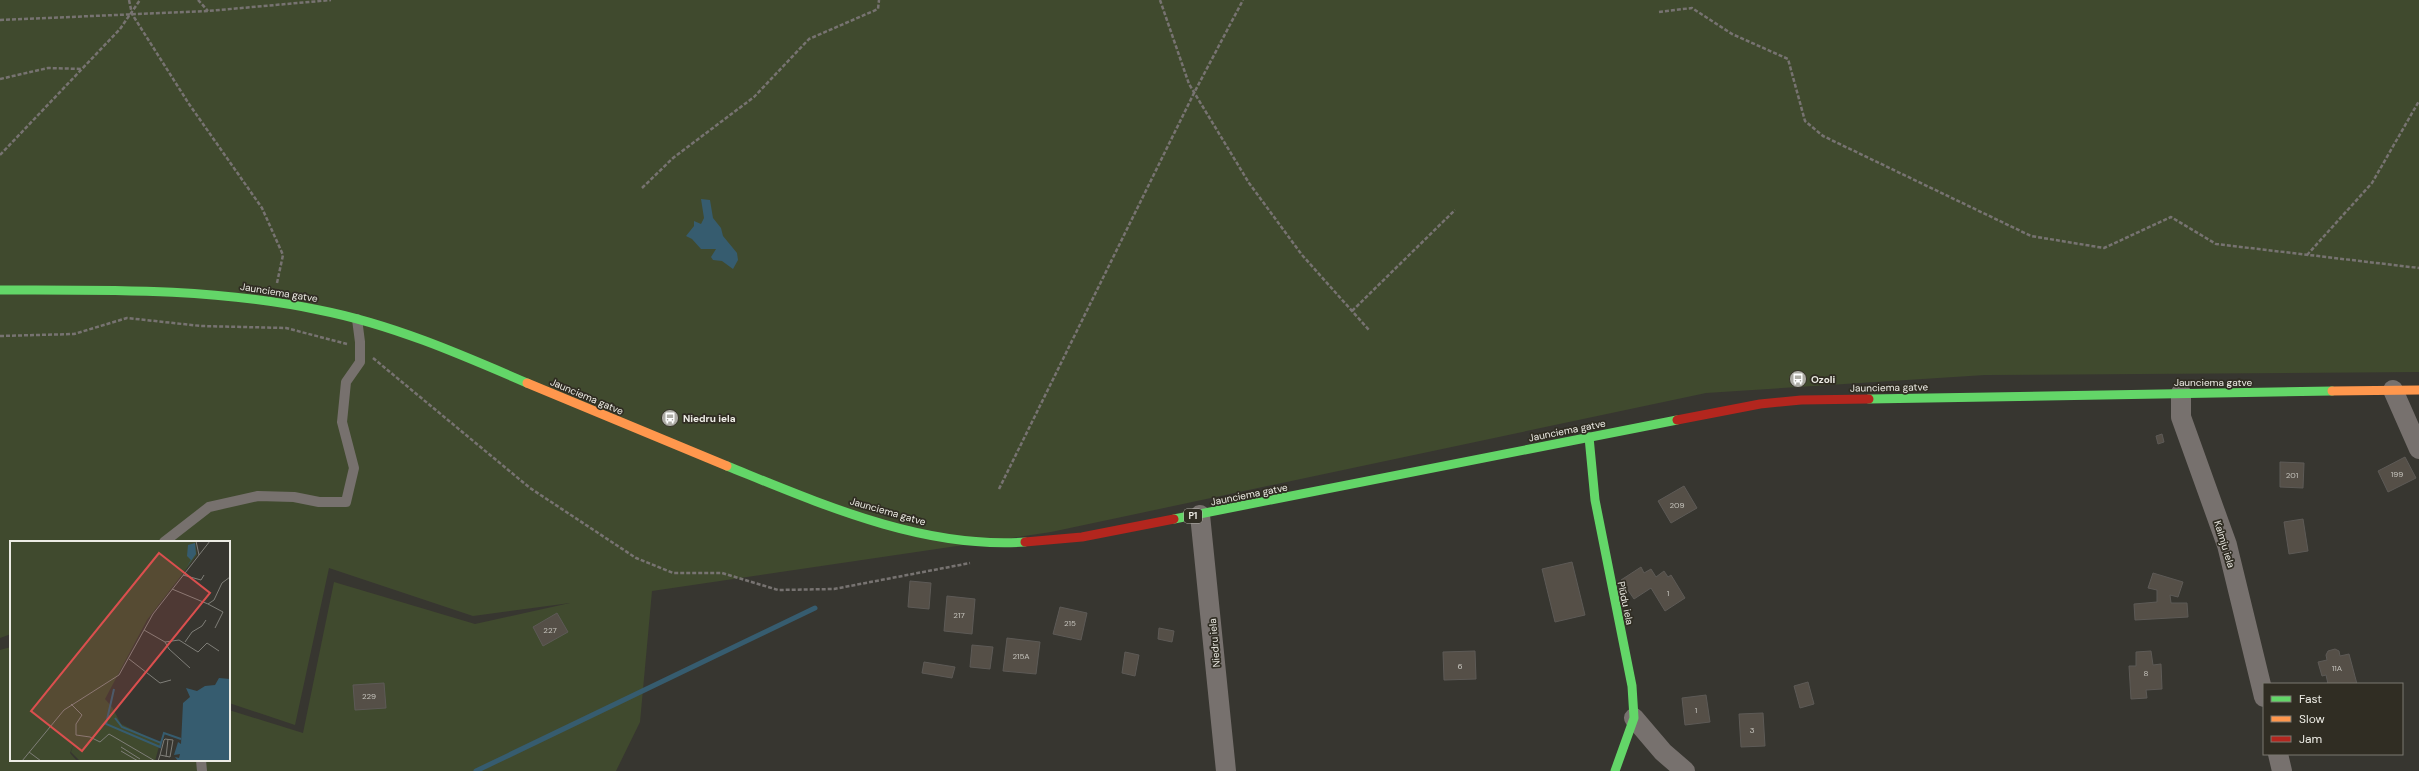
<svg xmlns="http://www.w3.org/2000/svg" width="2419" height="771" font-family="'DM Sans',sans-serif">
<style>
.green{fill:#404a2e}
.water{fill:#365c6f}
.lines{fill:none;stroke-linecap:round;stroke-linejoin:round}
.stream{stroke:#365c6f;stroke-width:5}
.building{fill:#554f47;stroke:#5d5a56}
.path{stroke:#777371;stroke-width:2.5;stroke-dasharray:4 2;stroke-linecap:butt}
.lane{stroke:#77716e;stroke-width:10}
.street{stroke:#77716e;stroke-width:20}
.fast{stroke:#63d668;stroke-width:9}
.slow{stroke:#ff974d;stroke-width:9}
.jam{stroke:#b3261e;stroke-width:9}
.labels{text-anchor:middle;stroke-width:3.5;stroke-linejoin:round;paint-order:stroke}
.number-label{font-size:8px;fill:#c6c4bd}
.shield{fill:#302d23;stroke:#b4b2aa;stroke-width:1}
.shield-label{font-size:9px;font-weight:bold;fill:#ecebe4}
.street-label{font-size:10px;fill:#ecebe4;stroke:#302d23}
.poi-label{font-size:10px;font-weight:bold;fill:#ecebe4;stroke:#302d23;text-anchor:start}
.inset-river{fill:none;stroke:#365c6f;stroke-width:2}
.inset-road{fill:none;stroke:#7f7e78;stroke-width:1}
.view{fill:#da4f4e;fill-opacity:0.15;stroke:#da4f4e;stroke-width:2}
.inset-edge{fill:none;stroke:#ecebe4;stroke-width:2}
</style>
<rect width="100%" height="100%" fill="#373630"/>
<!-- green -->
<path class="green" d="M0,0H2419V372L1985,375L1706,393L1051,532L652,591L640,722L616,771H0V650L11,647V760H229V710L303,733L334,582L475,624L570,603L473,616L329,568L295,725L229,703V542H11V634L0,638Z"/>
<!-- water -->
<path class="water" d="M701,199L710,200L713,218L721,228L723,236L737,253L738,260L733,269L722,261L713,260L711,257L716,249H701L692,239L686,236L694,226V221L701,224L704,218Z"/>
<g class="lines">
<!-- stream -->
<path class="stream" d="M476,771L815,608"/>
</g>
<!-- building -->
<g class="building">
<path d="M2162,434L2164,442L2158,444L2156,436Z"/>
<path d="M2405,457L2416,478L2388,492L2378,471Z"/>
<path d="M2280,462L2304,463L2303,488L2280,487Z"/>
<path d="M1684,486L1697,508L1671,523L1658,501Z"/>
<path d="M2303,519L2308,551L2289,554L2284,522Z"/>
<path d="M1572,562L1585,615L1555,622L1542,569Z"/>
<path d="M1641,567L1644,573L1651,569L1656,577L1664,571L1668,577L1671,575L1685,598L1665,611L1651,588L1634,599L1621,580Z"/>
<path d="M2153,573L2183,582L2178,597L2170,595L2171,603H2187L2188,617L2135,620L2134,604L2157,602V590L2148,588Z"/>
<path d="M910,581L931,583L929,609L908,607Z"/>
<path d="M947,596L975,599L972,634L944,631Z"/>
<path d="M1060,607L1087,613L1081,640L1053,634Z"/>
<path d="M557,613L568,632L543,646L533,627Z"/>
<path d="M1159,628L1174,631L1172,642L1158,639Z"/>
<path d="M1007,638L1040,642L1036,674L1003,671Z"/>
<path d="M972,645L993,647L990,669L970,667Z"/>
<path d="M2335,649L2339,651L2340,656L2349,654L2357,684H2328L2326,675L2322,676L2318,662L2327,660L2326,655L2328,651Z"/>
<path d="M1475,651L1476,679L1444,680L1443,652Z"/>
<path d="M2151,651L2153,665L2161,664L2162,689L2146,690L2147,698L2131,699L2129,666H2136V652Z"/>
<path d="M1125,652L1139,655L1135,676L1122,673Z"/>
<path d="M924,662L955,667L952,678L922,673Z"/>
<path d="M1808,682L1814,704L1800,708L1794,686Z"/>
<path d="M384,683L386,708L355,710L353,685Z"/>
<path d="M1706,695L1710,722L1685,725L1682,698Z"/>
<path d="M1763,713L1765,746L1741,747L1739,714Z"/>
</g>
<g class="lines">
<!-- path -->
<g class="path">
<path d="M129,0L132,14L189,104L262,208L283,255L277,283"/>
<path d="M198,0L208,11"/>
<path d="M1160,0L1189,84L1249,183L1302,255L1369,330"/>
<path d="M1659,12L1692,8L1732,34L1788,59L1805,121L1823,136L2031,236L2104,248L2171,217L2216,244L2419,268"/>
<path d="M0,20L208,11L331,0"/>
<path d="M0,79L48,68L82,69"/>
<path d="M0,155L120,29L140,0"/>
<path d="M642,188L673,158L754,97L809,39L878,9L879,0"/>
<path d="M2307,255L2372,183L2419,101"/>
<path d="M1352,311L1455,210"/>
<path d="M0,336L74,334L127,318L201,326L286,328L347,344"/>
<path d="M373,358L530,488L636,558L673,573H722L778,590L834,589L970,563"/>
<path d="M999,489L1194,93L1243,0"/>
</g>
<!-- lane -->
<g class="lane">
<path d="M164,542L209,507L258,496L294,497L319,502H346L354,468L342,422L346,382L360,362V342L357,319"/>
<path d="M201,760L202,771"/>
</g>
<!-- street -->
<g class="street">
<path d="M2393,390L2419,449"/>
<path d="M2181,393V417L2227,545L2264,697"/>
<path d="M1200,515L1226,771"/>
<path d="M1634,718L1663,752L1685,771"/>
<path d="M2278,754L2282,771"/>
</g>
<!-- fast -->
<g class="fast">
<path d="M0,290C107,290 214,288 319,310C391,324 460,354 527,383"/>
<path d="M1869,399L2332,391"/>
<path d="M1589,437L1595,500L1632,686L1634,718L1615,771"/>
<path d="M727,466C821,504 922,549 1025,542"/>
<path d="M1174,519L1677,420"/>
</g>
<!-- slow -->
<g class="slow">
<path d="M527,383L727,466"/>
<path d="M2332,391L2419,390"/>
</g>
<!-- jam -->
<g class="jam">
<path d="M1677,420L1760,404L1801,400L1869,399"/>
<path d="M1025,542L1082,537L1174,519"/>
</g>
</g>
<!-- icons -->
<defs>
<g id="bus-disc" transform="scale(0.9)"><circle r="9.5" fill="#adaca5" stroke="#302d23"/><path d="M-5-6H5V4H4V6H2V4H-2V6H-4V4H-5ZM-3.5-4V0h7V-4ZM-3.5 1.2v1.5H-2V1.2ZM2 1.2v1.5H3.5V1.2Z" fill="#fff"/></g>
</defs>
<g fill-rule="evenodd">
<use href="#bus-disc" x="1798" y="379"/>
<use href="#bus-disc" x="670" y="418"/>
</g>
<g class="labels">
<!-- number labels -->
<g class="number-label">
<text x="2397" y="477">199</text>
<text x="2292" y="478">201</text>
<text x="1677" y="508">209</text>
<text x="1668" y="596">1</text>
<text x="959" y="618">217</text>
<text x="1070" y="626">215</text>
<text x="550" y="633">227</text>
<text x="1021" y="659">215A</text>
<text x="1460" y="669">6</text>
<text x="2337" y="671">11A</text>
<text x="2146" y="676">8</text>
<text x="369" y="699">229</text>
<text x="1696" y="713">1</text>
<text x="1752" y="733">3</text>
</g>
<!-- shield labels -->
<rect class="shield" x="1184" y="509" width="18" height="14" rx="3"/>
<g class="shield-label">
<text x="1193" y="519">P1</text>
</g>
<!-- street labels -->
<g class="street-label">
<text transform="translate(279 292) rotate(9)" y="4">Jaunciema gatve</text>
<text x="2213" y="386">Jaunciema gatve</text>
<text transform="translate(1889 387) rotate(-1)" y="4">Jaunciema gatve</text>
<text transform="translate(587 396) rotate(23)" y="4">Jaunciema gatve</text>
<text transform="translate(1567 430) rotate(-11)" y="4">Jaunciema gatve</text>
<text transform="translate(1249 494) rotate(-11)" y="4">Jaunciema gatve</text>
<text transform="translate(888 511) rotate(16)" y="4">Jaunciema gatve</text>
<text transform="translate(2225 544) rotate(73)" y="4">Kalmju iela</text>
<text transform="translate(1626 603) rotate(78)" y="4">Plūdu iela</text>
<text transform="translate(1214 643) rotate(-95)" y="4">Niedru iela</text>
</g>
<!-- poi labels -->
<g class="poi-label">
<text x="1811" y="383">Ozoli</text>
<text x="683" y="422">Niedru iela</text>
</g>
</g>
<!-- overview -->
<g transform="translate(10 541)">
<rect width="220" height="220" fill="#373630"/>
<path d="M0,0H185L187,14L137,79L95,158L102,166L111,183L150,202L145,220H70L61,211L64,202L79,192L64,202L60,212L67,220H0Z" fill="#404a2e"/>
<path d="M185,2L186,13L176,27L181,19L177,15L178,4ZM209,137L220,138V220H168L165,216L169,217L170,213L164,214L168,201L171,203L173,162L180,156L176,147L187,150L195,145L205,144Z" fill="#365c6f"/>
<path class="inset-river" d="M104,148L96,183L150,206L151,202M105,177L112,186L151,202L154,192L171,198"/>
<path class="inset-road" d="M186,0L189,14M173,34L191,39L194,34M162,48L198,63L204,59L212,42L220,36M198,63L213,71L205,87M134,89L155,101L159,108L180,127M155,101L169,99L188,111L197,102L209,110M175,101L182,91L192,85L196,79M119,118L150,142L161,139M61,163L72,174L66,183V194L80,196L90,201L99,193L145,220M111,206L130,218M111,210L128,220M19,211L31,220M156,216L158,198M12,220L54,169L109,134L143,73L200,0M148,220L150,214L154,199L155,198L163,199L160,216L150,214"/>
<path class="view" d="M149,12L200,52L72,210L21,170Z"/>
<rect width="220" height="220" class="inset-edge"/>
</g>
<!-- legend -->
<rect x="2263" y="683" width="140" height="72" fill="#302d23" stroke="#7b7970"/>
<rect x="2271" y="696" width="20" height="6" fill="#63d668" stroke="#7b7970"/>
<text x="2299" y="703" font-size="12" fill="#ecebe4">Fast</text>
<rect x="2271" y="716" width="20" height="6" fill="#ff974d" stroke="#7b7970"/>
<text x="2299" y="723" font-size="12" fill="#ecebe4">Slow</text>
<rect x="2271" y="736" width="20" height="6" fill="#b3261e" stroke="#7b7970"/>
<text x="2299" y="743" font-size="12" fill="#ecebe4">Jam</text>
</svg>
